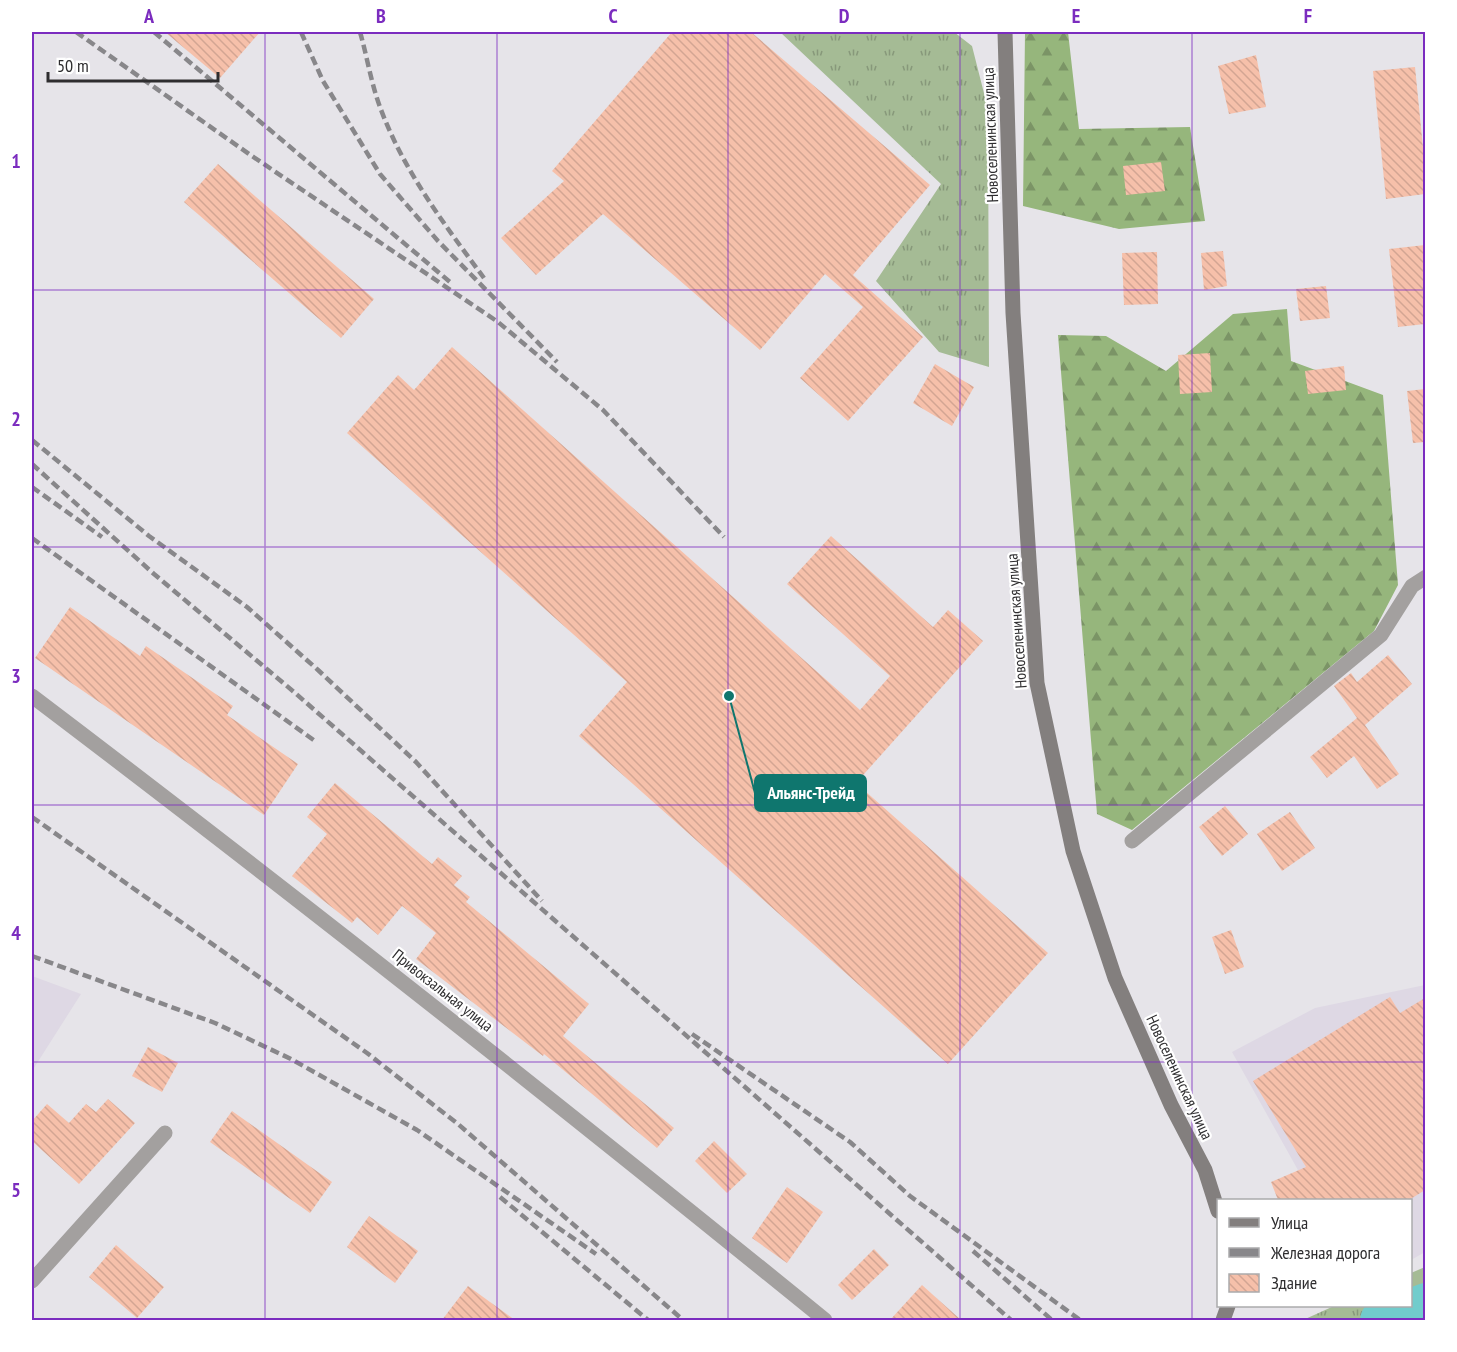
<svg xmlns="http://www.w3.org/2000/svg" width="1457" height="1352" font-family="'PT Sans Narrow',sans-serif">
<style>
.built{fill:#ded8e4}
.grass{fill:url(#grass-tufts)}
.forest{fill:url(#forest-firs)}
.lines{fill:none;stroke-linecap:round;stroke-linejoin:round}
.stream{stroke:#71cccc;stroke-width:7}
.river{stroke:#71cccc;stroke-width:40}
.building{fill:url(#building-back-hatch)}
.street{stroke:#a3a09f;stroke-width:15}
.secondary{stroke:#837f7e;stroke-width:15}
.rail{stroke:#88878a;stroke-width:4.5;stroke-dasharray:9 4.5;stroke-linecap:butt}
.grid{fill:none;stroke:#7b2cbf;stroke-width:1.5;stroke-opacity:0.55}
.labels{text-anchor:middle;stroke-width:4.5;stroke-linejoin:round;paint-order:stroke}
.street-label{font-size:16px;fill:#2e2d2f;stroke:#fff}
.leader{fill:none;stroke:#0f766e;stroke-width:2}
.callout-dot{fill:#0f766e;stroke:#fff;stroke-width:2}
.callout{fill:#0f766e;stroke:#0f766e;stroke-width:2}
.callout-label{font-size:18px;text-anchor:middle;font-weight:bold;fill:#fff}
.neatline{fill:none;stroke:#7b2cbf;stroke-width:2}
.grid-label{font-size:20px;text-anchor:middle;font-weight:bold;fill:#7b2cbf}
</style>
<defs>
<pattern id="grass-tufts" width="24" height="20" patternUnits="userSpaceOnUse" patternTransform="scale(1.5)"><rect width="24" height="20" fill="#a5bb95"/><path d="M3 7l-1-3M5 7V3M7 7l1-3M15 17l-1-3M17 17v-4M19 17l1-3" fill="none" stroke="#87987a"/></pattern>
<pattern id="forest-firs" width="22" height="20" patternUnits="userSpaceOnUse" patternTransform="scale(1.5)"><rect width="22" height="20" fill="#96b67c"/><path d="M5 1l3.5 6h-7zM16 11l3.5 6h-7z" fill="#7b9466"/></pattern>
<pattern id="building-back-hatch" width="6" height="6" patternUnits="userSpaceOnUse" patternTransform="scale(1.5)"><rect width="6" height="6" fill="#f6c0aa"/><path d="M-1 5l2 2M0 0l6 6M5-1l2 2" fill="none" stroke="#d3a593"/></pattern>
</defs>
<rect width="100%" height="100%" fill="#e6e4e9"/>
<!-- built -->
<g class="built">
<path d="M32,976L81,994L32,1071Z"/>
<path d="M1425,985V1252L1411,1260L1410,1200H1305L1308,1188L1232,1052L1315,1008Z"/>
</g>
<!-- grass -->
<g class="grass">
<path d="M780,32H954L972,46L988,109L989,367L939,352L876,281L941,184Z"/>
<path d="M1425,1267V1320H1303L1334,1306H1410L1411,1273Z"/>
</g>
<!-- forest -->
<g class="forest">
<path d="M1025,32H1068L1079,129L1190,127L1205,221L1119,229L1023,206Z"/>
<path d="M1287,309L1291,361L1383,395L1398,585L1374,631L1132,830L1097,814L1058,335L1106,336L1166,371L1233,314Z"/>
</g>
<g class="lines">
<!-- stream -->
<path class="stream" d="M1404,1310L1409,1320"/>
<!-- river -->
<path class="river" d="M1380,1320L1426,1303"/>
</g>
<!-- building -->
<g class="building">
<path d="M165,32H260L220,78Z"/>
<path d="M672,32H751L930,185L853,275L923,337L848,421L800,378L863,307L825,274L760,350L603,214L536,275L501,238L564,181L552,171Z"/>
<path d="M1256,55L1266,107L1229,114L1218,66Z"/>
<path d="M1415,67L1425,168V194L1386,199L1373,71Z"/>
<path d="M1161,162L1165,191L1126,195L1123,166Z"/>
<path d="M218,164L374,299L341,338L184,202Z"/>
<path d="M1425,245V324L1398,327L1389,249Z"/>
<path d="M1223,251L1227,286L1204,290L1201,253Z"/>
<path d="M1157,252L1158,304L1124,305L1122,253Z"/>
<path d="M1326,286L1330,318L1300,321L1296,289Z"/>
<path d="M452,347L860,710L890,676L787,584L831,536L933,627L948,610L983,641L856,783L1048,953L948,1064L579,736L627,682L347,433L398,375L414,390Z"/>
<path d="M1210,353L1212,392L1180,394L1178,355Z"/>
<path d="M935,364L974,387L952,426L913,403Z"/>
<path d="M1344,366L1346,390L1308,394L1305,371Z"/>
<path d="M1425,389V442L1413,443L1407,391Z"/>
<path d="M70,607L140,656L146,646L233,706L227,715L298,764L264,815L35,658Z"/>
<path d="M1388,655L1412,684L1365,725L1399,774L1377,789L1354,756L1327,778L1310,757L1357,718L1334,686L1351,673L1357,682Z"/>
<path d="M335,783L432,864L438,857L462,876L454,885L470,897L466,902L589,1004L563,1036L674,1128L657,1148L544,1054L543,1056L416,959L436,933L402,906L378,935L357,917L352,923L292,876L327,834L307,817Z"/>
<path d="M1225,806L1248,834L1222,856L1199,827Z"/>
<path d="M1290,812L1315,848L1282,871L1257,834Z"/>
<path d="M1231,930L1244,967L1225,974L1212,937Z"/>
<path d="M1390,997L1400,1013L1425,998V1190L1409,1200H1278L1271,1182L1306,1167L1253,1081Z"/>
<path d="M148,1047L178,1063L162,1092L132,1076Z"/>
<path d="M108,1099L135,1123L79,1184L32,1141V1121L47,1104L69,1123L86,1104L96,1112Z"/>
<path d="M232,1111L332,1182L310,1213L210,1142Z"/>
<path d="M714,1141L747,1174L727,1193L695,1161Z"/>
<path d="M787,1187L823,1212L787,1263L752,1238Z"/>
<path d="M369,1216L418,1251L395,1283L347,1247Z"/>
<path d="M116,1245L164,1287L137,1318L89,1277Z"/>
<path d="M874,1249L889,1265L852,1300L838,1285Z"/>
<path d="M922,1285L961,1320H890Z"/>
<path d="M468,1286L515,1320H442Z"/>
</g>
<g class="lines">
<!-- street -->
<g class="street">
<path d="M32,696C300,899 564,1108 825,1320"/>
<path d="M1132,841L1381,635L1412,586L1426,577"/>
<path d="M32,1281L165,1133"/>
</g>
<!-- secondary -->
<g class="secondary">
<path d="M1005,32L1013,313L1037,683L1073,851L1115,978L1171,1105L1205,1170L1218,1211"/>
<path d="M1223,1320L1228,1306"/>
</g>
<!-- rail -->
<g class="rail">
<path d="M76,32L249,154L498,322L603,410L724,537"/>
<path d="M154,32L450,282"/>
<path d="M301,32L323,81L380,174L438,241L557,362"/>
<path d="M360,32C367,56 371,83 380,107C403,170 444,224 484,278"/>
<path d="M32,440L149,536L247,607L318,670L416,762L542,901"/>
<path d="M32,464L154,574L294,692L1011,1320"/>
<path d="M32,487L102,537"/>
<path d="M32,538L315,741"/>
<path d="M32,817L367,1053L458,1124L683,1320"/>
<path d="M32,956L215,1023L291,1059L417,1130L596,1254"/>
<path d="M692,1034L850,1142L910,1196L1080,1320"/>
<path d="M500,1197L648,1320"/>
<path d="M973,1251L1052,1320"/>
</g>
</g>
<!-- grid -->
<path class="grid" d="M265,32V1320M497,32V1320M728,32V1320M960,32V1320M1192,32V1320M32,290H1426M32,547H1426M32,805H1426M32,1062H1426"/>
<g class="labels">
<!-- street labels -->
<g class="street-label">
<text transform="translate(990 135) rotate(-92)" y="6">Новоселенинская улица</text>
<text transform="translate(1016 621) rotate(-94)" y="6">Новоселенинская улица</text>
<text transform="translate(443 990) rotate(38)" y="6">Привокзальная улица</text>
<text transform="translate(1180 1077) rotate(65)" y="6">Новоселенинская улица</text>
</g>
</g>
<!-- callouts -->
<path class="leader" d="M729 696L755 793"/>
<circle class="callout-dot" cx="729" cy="696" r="6"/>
<rect class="callout" x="755" y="775" width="111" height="36" rx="6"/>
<g class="callout-label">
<text x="811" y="799">Альянс-Трейд</text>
</g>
<!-- border -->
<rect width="1457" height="1352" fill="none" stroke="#ffffff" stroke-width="66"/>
<!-- legend -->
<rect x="1217" y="1199" width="195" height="108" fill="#ffffff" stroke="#ababac" stroke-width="1.5"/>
<rect x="1229" y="1218" width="30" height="9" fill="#837f7e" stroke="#ababac" stroke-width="1.5"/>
<text x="1271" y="1229" font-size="18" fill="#2e2d2f">Улица</text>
<rect x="1229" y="1248" width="30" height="9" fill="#88878a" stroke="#ababac" stroke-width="1.5"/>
<text x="1271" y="1259" font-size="18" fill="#2e2d2f">Железная дорога</text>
<rect x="1229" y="1274" width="30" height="18" fill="url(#building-back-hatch)" stroke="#ababac" stroke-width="1.5"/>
<text x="1271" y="1289" font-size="18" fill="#2e2d2f">Здание</text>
<!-- scale -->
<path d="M48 72v9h170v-9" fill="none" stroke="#2e2d2f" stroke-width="3"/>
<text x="57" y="72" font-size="18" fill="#2e2d2f" stroke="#ffffff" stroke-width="4.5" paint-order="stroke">50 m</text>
<rect x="33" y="33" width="1391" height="1286" class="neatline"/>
<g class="grid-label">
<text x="149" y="23">A</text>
<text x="381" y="23">B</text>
<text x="613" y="23">C</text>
<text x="844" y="23">D</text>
<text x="1076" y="23">E</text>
<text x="1308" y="23">F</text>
<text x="16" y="168">1</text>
<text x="16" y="426">2</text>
<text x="16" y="683">3</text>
<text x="16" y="940">4</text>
<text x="16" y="1197">5</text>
</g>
</svg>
